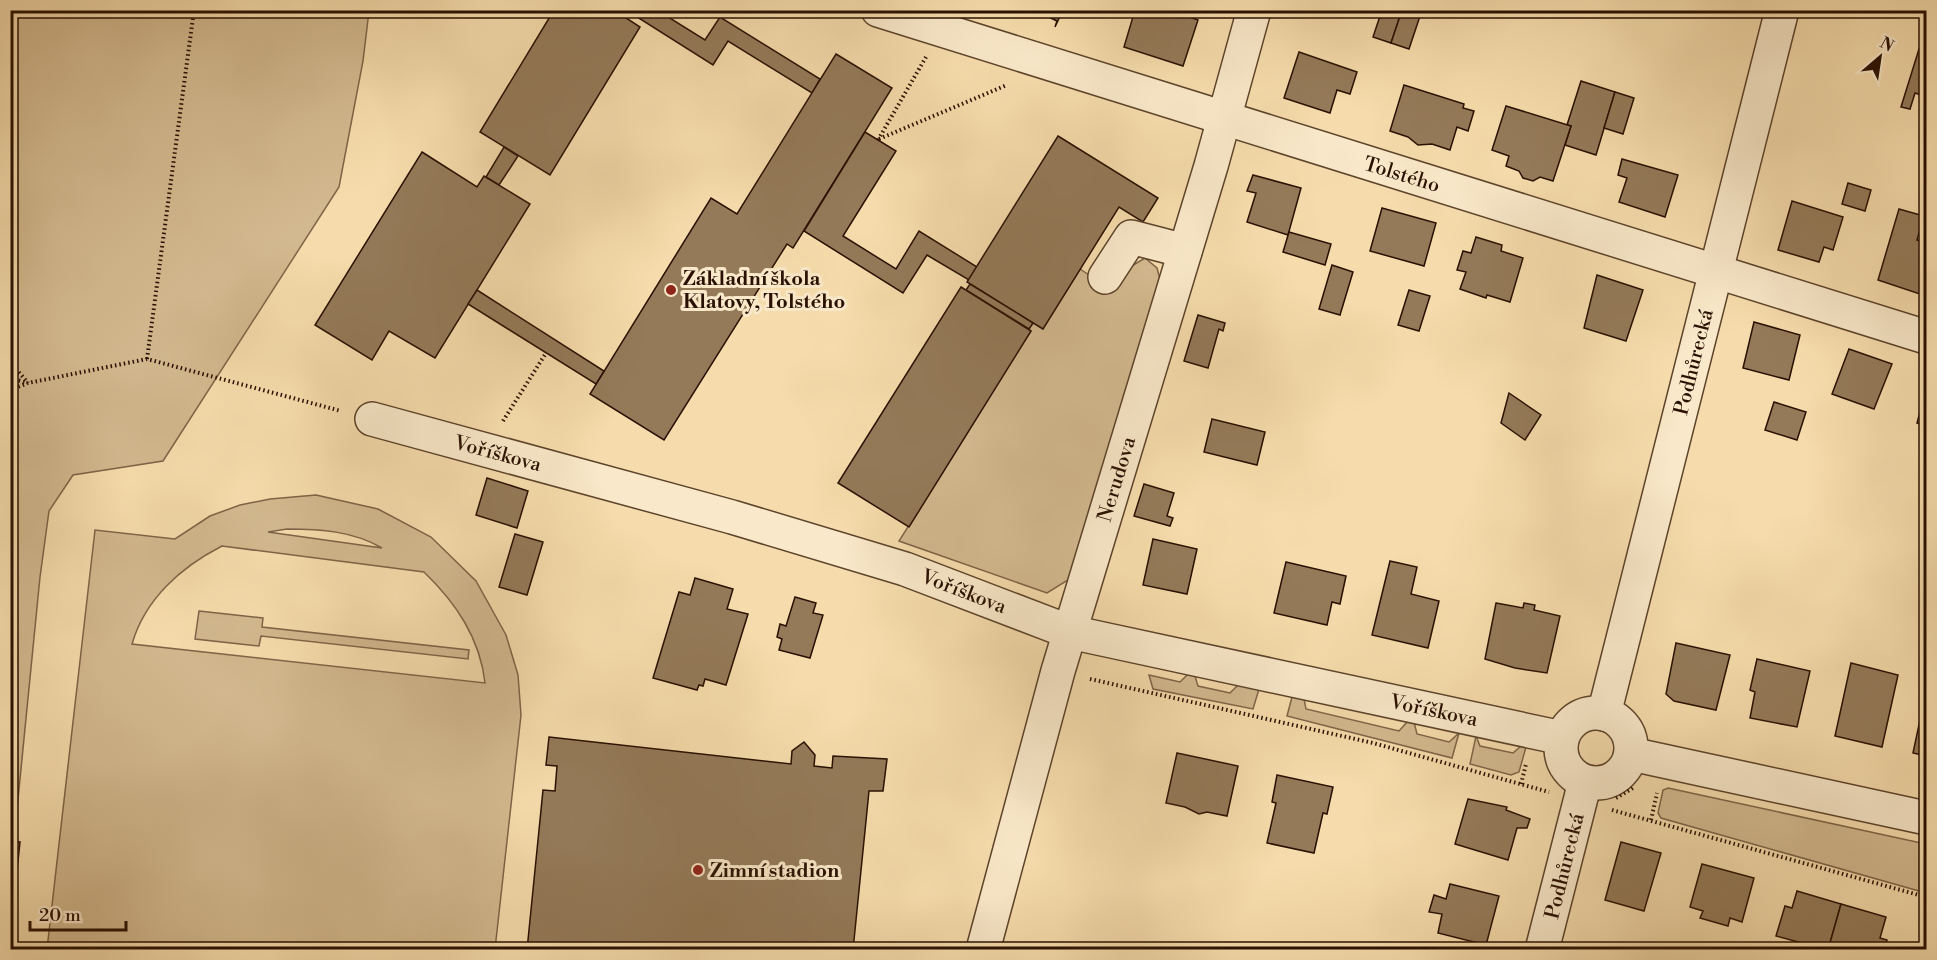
<svg xmlns="http://www.w3.org/2000/svg" width="1937" height="960" font-family="'Libre Bodoni',serif">
<style>
.green{fill:#d3b98f;stroke:#7e6448;stroke-width:1.5;fill-rule:evenodd}
.building{fill:#947a59;stroke:#291000;stroke-width:1.5}
.lines{fill:none;stroke-linecap:round;stroke-linejoin:round}
.minor-casing{stroke:#5c432b;stroke-width:36}
.path{stroke:#291000;stroke-width:4;stroke-dasharray:1.5 3;stroke-linecap:butt}
.minor{stroke:#f9e8c9;stroke-width:33}
.poi-dot{fill:#8f2418;stroke:#f9e8c9;stroke-width:2}
.labels{text-anchor:middle;stroke-width:6;stroke-linejoin:round;paint-order:stroke}
.street-label{font-size:20px;fill:#291000;stroke:#f9e8c9}
.poi-label{font-size:20px;font-weight:bold;fill:#291000;stroke:#f9e8c9;text-anchor:start}
</style>
<rect width="100%" height="100%" fill="#f6dcac"/>
<filter id="stains"><feTurbulence type="fractalNoise" baseFrequency=".00333" numOctaves="4"/><feColorMatrix values="0 0 0 0 .2 0 0 0 0 .09 0 0 0 0 .02 0 0 0 .5 -.17"/></filter>
<radialGradient id="worn" r=".72"><stop offset=".6" stop-color="#630" stop-opacity="0"/><stop offset="1" stop-color="#630" stop-opacity=".3"/></radialGradient>
<!-- green -->
<g class="green">
<path d="M11,11H369L363,61L339,187L163,461L73,475L49,511L40,577L11,870Z"/>
<path d="M1145,258L1157,268L1161,283L1083,557L1068,580L1047,593L899,541L1031,331L1029,329L1033,323L1043,329L1080,269L1113,291L1130,267Z"/>
<path d="M316,495L378,509L431,537L476,581L506,635L518,675L521,715L495,949H47L95,530L175,539L210,516L240,505L270,499ZM287,529C320,529 353,531 382,548L268,532ZM222,546L424,572C456,603 480,638 485,683L132,644C145,599 181,567 222,546Z"/>
<path d="M199,611L263,618L262,627L469,650L468,659L261,636L259,646L195,639Z"/>
<path d="M1188,674L1195,676L1198,686L1230,693L1238,685L1259,689L1253,709L1153,689L1149,675L1180,682Z"/>
<path d="M1292,697L1304,699L1306,709L1399,731L1408,721L1414,722L1417,734L1449,742L1459,733L1452,758L1287,716Z"/>
<path d="M1476,736L1480,746L1513,753L1521,746L1526,747L1519,772L1511,775L1470,764Z"/>
<path d="M1668,788L1926,844V893L1661,818L1658,813L1663,790Z"/>
</g>
<!-- building -->
<g class="building">
<path d="M554,10H614L640,27L550,175L480,132Z"/>
<path d="M626,10H657L705,40L720,17L820,79L812,93L728,41L713,65Z"/>
<path d="M1034,10H1063L1055,27L1057,21Z"/>
<path d="M1135,10H1170L1198,20L1183,66L1124,47Z"/>
<path d="M1382,10H1402L1391,43L1373,37Z"/>
<path d="M1402,10L1421,13L1409,49L1391,43Z"/>
<path d="M1641,10H1664L1662,17Z"/>
<path d="M1919,49L1926,52V85L1924,96L1915,93L1910,109L1901,107Z"/>
<path d="M1299,52L1357,72L1350,94L1337,90L1330,113L1284,98Z"/>
<path d="M836,54L892,88L793,248L787,244L664,440L590,394L711,198L737,214Z"/>
<path d="M1581,81L1615,92L1596,155L1565,145L1571,126L1567,125Z"/>
<path d="M1404,85L1464,104L1463,108L1474,111L1468,131L1457,127L1450,150L1432,144L1418,145L1408,137L1390,131Z"/>
<path d="M1615,92L1634,98L1623,134L1604,128Z"/>
<path d="M1506,106L1571,126L1553,181L1540,177L1533,181L1523,178L1519,171L1506,166L1509,156L1492,150Z"/>
<path d="M865,132L896,151L843,236L896,269L919,231L977,267L969,280L927,255L903,293L804,231Z"/>
<path d="M1058,136L1158,198L1143,222L1119,207L1043,329L967,282Z"/>
<path d="M504,147L518,156L499,185L486,177Z"/>
<path d="M422,152L477,187L484,176L530,204L435,358L389,331L372,360L315,325Z"/>
<path d="M1622,159L1678,175L1665,217L1619,202L1627,178L1618,175Z"/>
<path d="M1253,175L1301,188L1288,235L1247,222L1256,193L1247,191Z"/>
<path d="M1848,183L1871,190L1865,211L1842,204Z"/>
<path d="M1792,201L1843,217L1833,250L1824,247L1819,262L1778,250Z"/>
<path d="M1382,208L1436,223L1424,266L1370,251Z"/>
<path d="M1899,209L1924,216L1917,240L1926,243V276L1924,275L1920,294L1878,280Z"/>
<path d="M1289,232L1331,244L1325,265L1283,252Z"/>
<path d="M1476,237L1502,245L1501,251L1523,258L1510,302L1487,295L1486,298L1460,289L1466,272L1457,270L1463,251L1471,253Z"/>
<path d="M1332,265L1353,272L1340,315L1319,309Z"/>
<path d="M1597,275L1643,290L1626,341L1584,328Z"/>
<path d="M970,284L1033,323L1029,329L966,290Z"/>
<path d="M961,287L1031,331L909,527L838,483Z"/>
<path d="M477,290L604,371L596,384L468,304Z"/>
<path d="M1409,290L1430,296L1419,331L1398,325Z"/>
<path d="M1198,315L1225,323L1223,331L1219,329L1208,368L1184,361Z"/>
<path d="M1754,322L1800,335L1789,380L1743,368Z"/>
<path d="M1849,349L1892,364L1874,409L1832,394Z"/>
<path d="M1926,390V426L1917,423Z"/>
<path d="M1509,393L1541,415L1525,440L1501,423Z"/>
<path d="M1774,402L1806,412L1797,440L1765,430Z"/>
<path d="M1212,419L1265,432L1257,465L1204,452Z"/>
<path d="M487,478L528,491L517,528L476,515Z"/>
<path d="M1144,484L1174,493L1167,516L1173,518L1170,526L1134,516Z"/>
<path d="M515,534L543,542L527,595L499,587Z"/>
<path d="M1153,539L1197,549L1187,594L1143,585Z"/>
<path d="M1390,561L1417,567L1411,594L1439,601L1428,648L1372,635Z"/>
<path d="M1286,562L1346,576L1340,604L1332,602L1327,625L1274,613Z"/>
<path d="M695,578L733,589L727,609L748,614L726,685L705,679L703,686L699,685L697,690L653,678L679,592L690,595Z"/>
<path d="M795,597L816,603L813,613L823,615L810,658L779,650L782,639L777,637L780,624L786,626Z"/>
<path d="M1496,603L1523,608L1524,603L1535,605L1534,610L1560,616L1547,673L1515,668L1485,659Z"/>
<path d="M1676,643L1730,655L1716,710L1674,701L1666,694Z"/>
<path d="M1757,659L1810,671L1797,727L1750,718L1755,692L1750,690Z"/>
<path d="M1851,663L1898,675L1882,747L1835,736Z"/>
<path d="M1924,701L1926,702V756L1913,753Z"/>
<path d="M549,737L791,764L792,751L804,742L815,755L814,766L832,768L833,756L887,759L883,791H869L853,950H527L543,790L555,791L557,766L546,765Z"/>
<path d="M1177,753L1238,766L1227,816L1207,812L1199,814L1185,807L1166,803Z"/>
<path d="M1277,775L1333,787L1327,814L1323,813L1314,853L1267,843L1276,803L1272,802Z"/>
<path d="M1468,799L1507,807L1506,810L1530,819L1527,828H1517L1508,860L1455,844Z"/>
<path d="M11,841L20,842L17,871L10,870Z"/>
<path d="M1621,842L1661,853L1644,911L1605,900Z"/>
<path d="M1702,864L1754,878L1742,922L1730,918L1728,926L1700,918L1703,911L1690,907Z"/>
<path d="M1450,884L1499,896L1486,945L1438,933L1442,914L1429,912L1434,895L1446,899Z"/>
<path d="M1797,891L1841,904L1828,950L1776,936L1785,906L1792,908Z"/>
<path d="M1841,904L1886,917L1880,938L1887,940L1884,950H1828Z"/>
</g>
<g class="lines">
<!-- minor casing -->
<g class="minor-casing">
<g id="minor">
<path d="M878,10L1926,337"/>
<path d="M1105,277L1131,237L1185,251"/>
<path d="M372,419L732,517L905,569L1070,632L1562,738"/>
<circle cx="1596" cy="748" r="35"/>
<path d="M1604,714L1782,10"/>
<path d="M1631,754L1926,818"/>
<path d="M983,950L1058,671L1211,166L1254,10"/>
<path d="M1542,950L1585,782"/>
</g>
</g>
<!-- path -->
<g class="path">
<path d="M879,139L1007,85"/>
<path d="M878,140L926,57"/>
<path d="M147,359L194,10"/>
<path d="M10,362L28,383"/>
<path d="M10,378L27,383"/>
<path d="M10,390L28,383L147,359L341,411"/>
<path d="M503,421L546,353"/>
<path d="M1090,679L1373,743L1549,792"/>
<path d="M1521,784L1526,764"/>
<path d="M1616,798L1633,788"/>
<path d="M1612,810L1926,897"/>
<path d="M1651,820L1657,793"/>
</g>
<!-- minor -->
<use href="#minor" class="minor"/>
</g>
<!-- markers -->
<g class="poi-dot">
<circle cx="671" cy="290" r="6"/>
<circle cx="698" cy="870" r="6"/>
</g>
<g class="labels">
<!-- street labels -->
<g class="street-label">
<text transform="translate(1402 174) rotate(17)" y="7">Tolstého</text>
<text transform="translate(1693 362) rotate(-76)" y="7">Podhůrecká</text>
<text transform="translate(498 453) rotate(15)" y="7">Voříškova</text>
<text transform="translate(1116 479) rotate(-73)" y="7">Nerudova</text>
<text transform="translate(964 591) rotate(21)" y="7">Voříškova</text>
<text transform="translate(1434 710) rotate(12)" y="7">Voříškova</text>
<text transform="translate(1564 866) rotate(-76)" y="7">Podhůrecká</text>
</g>
<!-- poi labels -->
<g class="poi-label">
<text x="683" y="285">Základní škola<tspan x="683" dy="23">Klatovy, Tolstého</tspan></text>
<text x="710" y="877">Zimní stadion</text>
</g>
</g>
<!-- margin -->
<rect width="1937" height="960" fill="none" stroke="#f6dcac" stroke-width="36"/>
<rect x="12" y="12" width="1913" height="936" fill="none" stroke="#291000" stroke-width="3"/>
<rect x="18" y="18" width="1901" height="924" fill="none" stroke="#291000" stroke-width="1.5"/>
<!-- north arrow -->
<g transform="translate(1880 57) rotate(29)" stroke="#f9e8c9" stroke-width="4.5" paint-order="stroke">
<path d="M0-4.5L10 22L0 15L-10 22Z" fill="#291000"/>
<text y="-9" font-size="16" font-weight="bold" text-anchor="middle" fill="#291000">N</text>
</g>
<!-- scale -->
<path d="M30 921v9h96v-9" fill="none" stroke="#291000" stroke-width="3"/>
<text x="39" y="921" font-size="18" fill="#291000" stroke="#f9e8c9" stroke-width="4.5" paint-order="stroke">20 m</text>
<rect width="100%" height="100%" filter="url(#stains)"/>
<rect width="100%" height="100%" fill="url(#worn)"/>
</svg>
